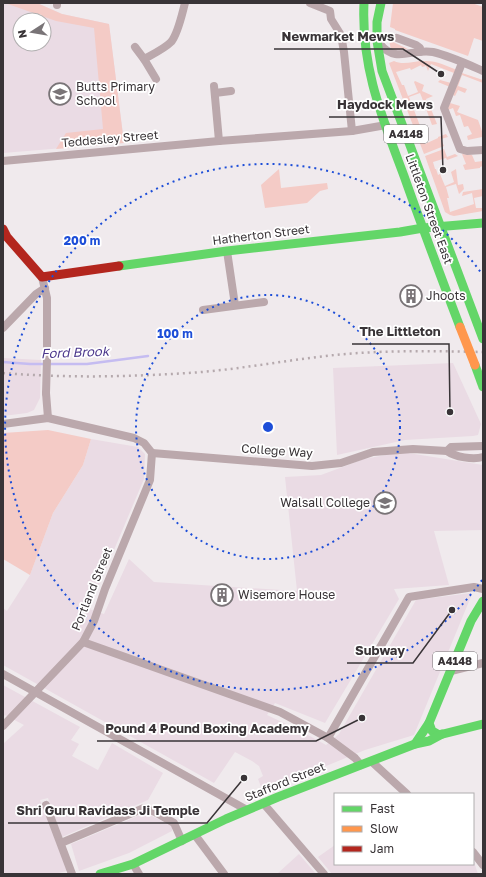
<svg xmlns="http://www.w3.org/2000/svg" width="486" height="877" font-family="'Golos Text',sans-serif">
<style>
.built{fill:#eadbe4;fill-rule:evenodd}
.green{fill:#f4cbc6}
.lines{fill:none;stroke-linecap:round;stroke-linejoin:round}
.stream{stroke:#c5bcf1;stroke-width:2.5}
.street{stroke:#bba8ac;stroke-width:8}
.fast{stroke:#63d668;stroke-width:9}
.jam{stroke:#b3261e;stroke-width:9}
.rail{stroke:#b5a9ad;stroke-width:2.5;stroke-dasharray:2 4;stroke-linecap:butt}
.street-bridge{stroke:#bba8ac;stroke-width:8}
.slow-bridge{stroke:#ff974d;stroke-width:9}
.ring{fill:none;stroke:#1d4ed8;stroke-width:2;stroke-dasharray:2 4}
.labels{text-anchor:middle;stroke-width:3.5;stroke-linejoin:round;paint-order:stroke}
.shield{fill:#fff;stroke:#747173;stroke-width:1}
.shield-label{font-size:11px;font-weight:bold;fill:#393437}
.poi-label{font-size:12px;fill:#393437;stroke:#fff;text-anchor:start}
.street-label{font-size:12px;fill:#393437;stroke:#fff}
.water-label{font-size:13px;font-style:italic;fill:#4b378c;stroke:#fff}
.centre{fill:#1d4ed8;stroke:#fff;stroke-width:2}
.ring-label{font-size:12px;text-anchor:middle;font-weight:bold;fill:#1d4ed8;stroke:#fff;stroke-width:3.5;stroke-linejoin:round;paint-order:stroke}
.leader{fill:none;stroke:#393437;stroke-width:1.5}
.callout-dot{fill:#393437;stroke:#fff;stroke-width:1.5}
.callout-label{font-size:13px;text-anchor:middle;font-weight:bold;fill:#393437;stroke:#fff;stroke-width:3.5;stroke-linejoin:round;paint-order:stroke}
</style>
<rect width="100%" height="100%" fill="#f0eaed"/>
<!-- built -->
<g class="built">
<path d="M3,3H37L62,14L109,24L124,143L3,153ZM20,20H44V44H20Z"/>
<path d="M3,358L41,360L40,398L34,410L27,413L3,416Z"/>
<path d="M453,363L481,424L478,435L473,436L405,440L337,455L333,368Z"/>
<path d="M91,439L138,447L145,454L144,479L89,609L104,614L129,559L154,582L297,591L285,477L321,475L364,459L402,452L483,465V530L434,531L449,585L394,589L399,599L325,723L275,703L267,715L299,730L326,745L339,734L416,600L471,593L472,594L414,735L365,750L263,792L258,779L263,776L259,766L252,761L235,752L214,783L3,665V608L7,611L30,575L53,513L83,465Z"/>
<path d="M3,685L80,727L71,740L79,744L72,756L98,770L112,743L163,773L148,800L62,837L48,798L40,800L67,871L54,874H3V744L24,725L5,715L3,717Z"/>
<path d="M145,813L173,826L172,831L129,853L79,871L71,844Z"/>
<path d="M335,845V864H473V859L478,874H332L318,857Z"/>
<path d="M299,854L316,874H277Z"/>
</g>
<!-- green -->
<g class="green">
<path d="M5,3H37L62,14L109,24L124,143L56,149L66,133L103,129L94,28L56,21Z"/>
<path d="M393,3H472L483,7V41L474,38L468,56L395,30V29L390,27Z"/>
<path d="M387,33L395,35L393,42L408,49L395,50L391,49Z"/>
<path d="M394,61C404,66 416,60 426,61C437,61 447,66 457,70L450,87L438,82L440,80L451,83L454,73L431,64L428,71L426,66L422,67L421,65L411,70L410,68L396,72L402,85H404L408,96L418,92L414,82L415,81L424,85L422,91L433,96L426,99L427,102L424,103L420,93L409,97L422,131H421L425,144L438,138V137L446,134L448,137L441,139L444,146L424,154L389,63Z"/>
<path d="M462,73L483,80V83L462,75L458,86L467,89L465,93L458,90L455,96L453,95Z"/>
<path d="M450,103L460,106L457,112L478,120L483,134L482,137L468,140L467,136L472,134L468,126L464,127L460,115L456,116L453,108L448,110V107Z"/>
<path d="M425,106L428,110L431,109L437,124L432,125Z"/>
<path d="M444,149L447,157L455,154L458,156L447,160L446,158L433,162L435,169H436L438,175L440,174L445,186L454,182L451,172L456,169L458,185L463,184L464,189L459,194L456,184L446,187L449,198H447L450,212L474,204L472,193L462,196L463,192L483,189V196L474,198L476,208H483V211L454,216L450,215L445,212L425,156Z"/>
<path d="M462,154L472,155L475,162L483,161V166L480,167V168L465,170L463,165L466,164Z"/>
<path d="M279,169L281,188L327,183L328,189L320,191L307,203L265,208L261,185Z"/>
<path d="M48,430L91,439L83,465L53,513L30,575L3,559V433Z"/>
</g>
<g class="lines">
<!-- stream -->
<path class="stream" d="M3,362L30,364H87L148,356"/>
<!-- street -->
<g class="street">
<path d="M310,3L330,11L331,19L341,35L344,52L352,131"/>
<path d="M57,5V3"/>
<path d="M397,38L416,45L420,48V52"/>
<path d="M380,44C396,64 412,48 433,52C450,56 467,64 483,71"/>
<path d="M135,47L144,59L156,79"/>
<path d="M144,59C153,54 164,49 171,42C178,34 182,14 185,3"/>
<path d="M462,63L444,108L460,149L467,151L483,150"/>
<path d="M214,86L219,141"/>
<path d="M215,93L231,91"/>
<path d="M3,161L219,141L352,131L386,125"/>
<path d="M227,251L235,305"/>
<path d="M42,277L47,298V360"/>
<path d="M203,310L264,302"/>
<path d="M3,328L36,294L45,288"/>
<path d="M46,393L48,418"/>
<path d="M3,424L48,418L134,438L144,443L152,453L150,480L105,589L94,621L83,642L3,726"/>
<path d="M447,451L451,447L483,446"/>
<path d="M152,453L312,466L341,463L373,452L413,449L447,451C455,457 473,460 483,457"/>
<path d="M83,642L280,712L328,738L355,758L361,765"/>
<path d="M451,671L483,663"/>
<path d="M3,674L247,810"/>
<path d="M328,738L409,597L474,587L483,589"/>
<path d="M371,761L407,794"/>
<path d="M263,803L324,874"/>
<path d="M46,805L72,874"/>
<path d="M195,835L224,874"/>
<path d="M61,843L144,808L155,812L174,823L182,841"/>
<path d="M473,852L483,865"/>
<path d="M133,864L139,874"/>
</g>
<!-- fast -->
<g class="fast">
<path d="M364,3C361,68 382,117 404,176C422,227 441,277 460,327"/>
<path d="M381,3L377,22V41L382,71L483,339"/>
<path d="M119,266L227,251L400,232L423,228L483,223"/>
<path d="M475,365L483,387"/>
<path d="M483,601L471,621L429,723L432,731L439,735L483,724"/>
<path d="M415,744L429,723"/>
<path d="M100,874L133,864L226,819L278,797L415,744L429,741L442,734"/>
</g>
<!-- jam -->
<path class="jam" d="M3,229L7,237L42,277L119,266"/>
<!-- rail -->
<path class="rail" d="M3,373C64,378 126,377 188,373C237,370 286,360 335,355C384,350 434,351 483,352"/>
<!-- street-bridge -->
<path class="street-bridge" d="M46,393L47,360"/>
<!-- slow-bridge -->
<path class="slow-bridge" d="M460,327L475,365"/>
</g>
<!-- distance rings -->
<g class="ring">
<circle cx="268" cy="427" r="132"/>
<path d="M482 580A263 263 0 1 1 482 274"/>
</g>
<!-- icons -->
<defs>
<g id="school-ring" transform="scale(1.15)"><circle r="9.5" fill="#fff" stroke="#797477" stroke-width="1.5"/><path d="M0-5L7-2L0 1L-7-2ZM-4 1L0 2.5L4 1V4Q0 6-4 4Z" fill="#797477"/></g>
<g id="building-ring" transform="scale(1.15)"><circle r="9.5" fill="#fff" stroke="#797477" stroke-width="1.5"/><path d="M-4-6H4V6H1V3H-1V6H-4ZM-2.5-4.3h1.7v1.8h-1.7ZM.8-4.3h1.7v1.8H.8ZM-2.5-1h1.7V.8h-1.7ZM.8-1h1.7V.8H.8Z" fill="#797477"/></g>
<g id="university-ring" transform="scale(1.15)"><circle r="9.5" fill="#fff" stroke="#797477" stroke-width="1.5"/><path d="M0-5L7-2L0 1L-7-2ZM-4 1L0 2.5L4 1V4Q0 6-4 4Z" fill="#797477"/></g>
</defs>
<g fill-rule="evenodd">
<use href="#school-ring" x="60" y="94"/>
<use href="#building-ring" x="411" y="296"/>
<use href="#university-ring" x="385" y="503"/>
<use href="#building-ring" x="222" y="595"/>
</g>
<g class="labels">
<!-- shield labels -->
<g class="shield">
<rect x="384" y="125" width="44" height="18" rx="3"/>
<rect x="433" y="652" width="44" height="18" rx="3"/>
</g>
<g class="shield-label">
<text x="406" y="138">A4148</text>
<text x="455" y="665">A4148</text>
</g>
<!-- poi labels -->
<g class="poi-label">
<text x="76" y="91">Butts Primary<tspan x="76" dy="14">School</tspan></text>
<text x="426" y="300">Jhoots</text>
<text x="370" y="507" text-anchor="end">Walsall College</text>
<text x="238" y="599">Wisemore House</text>
</g>
<!-- street labels -->
<g class="street-label">
<text transform="translate(110 139) rotate(-5)" y="4">Teddesley Street</text>
<text transform="translate(429 209) rotate(70)" y="4">Littleton Street East</text>
<text transform="translate(261 235) rotate(-7)" y="4">Hatherton Street</text>
<text transform="translate(277 451) rotate(4)" y="4">College Way</text>
<text transform="translate(92 589) rotate(-68)" y="4">Portland Street</text>
<text transform="translate(285 782) rotate(-22)" y="4">Stafford Street</text>
</g>
<!-- water labels -->
<g class="water-label">
<text transform="translate(75 352) rotate(-2)" y="5">Ford Brook</text>
</g>
</g>
<circle cx="268" cy="427" r="6" class="centre"/>
<g class="ring-label">
<text x="82" y="245">200 m</text>
<text x="175" y="338">100 m</text>
</g>
<!-- callouts -->
<path class="leader" d="M441 74L403 49H274M443 170L441 117H329M450 412L449 344H352M452 610L413 663H347M362 718L316 741H97M244 778L207 823H8"/>
<g class="callout-dot">
<circle cx="441" cy="74" r="4"/>
<circle cx="443" cy="170" r="4"/>
<circle cx="450" cy="412" r="4"/>
<circle cx="452" cy="610" r="4"/>
<circle cx="362" cy="718" r="4"/>
<circle cx="244" cy="778" r="4"/>
</g>
<g class="callout-label">
<text x="338" y="41">Newmarket Mews</text>
<text x="385" y="109">Haydock Mews</text>
<text x="400" y="336">The Littleton</text>
<text x="380" y="655">Subway</text>
<text x="207" y="733">Pound 4 Pound Boxing Academy</text>
<text x="108" y="815">Shri Guru Ravidass Ji Temple</text>
</g>
<!-- border -->
<rect width="486" height="877" fill="none" stroke="#393437" stroke-width="8"/>
<!-- legend -->
<rect x="334" y="793" width="140" height="72" fill="#ffffff" stroke="#b0aeaf"/>
<rect x="342" y="806" width="20" height="6" fill="#63d668" stroke="#b0aeaf"/>
<text x="370" y="813" font-size="12" fill="#393437">Fast</text>
<rect x="342" y="826" width="20" height="6" fill="#ff974d" stroke="#b0aeaf"/>
<text x="370" y="833" font-size="12" fill="#393437">Slow</text>
<rect x="342" y="846" width="20" height="6" fill="#b3261e" stroke="#b0aeaf"/>
<text x="370" y="853" font-size="12" fill="#393437">Jam</text>
<!-- north arrow -->
<g transform="translate(32 32) rotate(258)"><circle r="19" fill="#ffffff" stroke="#b0aeaf"/>
<path d="M0-3L7 15L0 10L-7 15Z" fill="#797477"/>
<text y="-6" font-size="11" font-weight="bold" text-anchor="middle" fill="#393437">N</text>
</g>
</svg>
